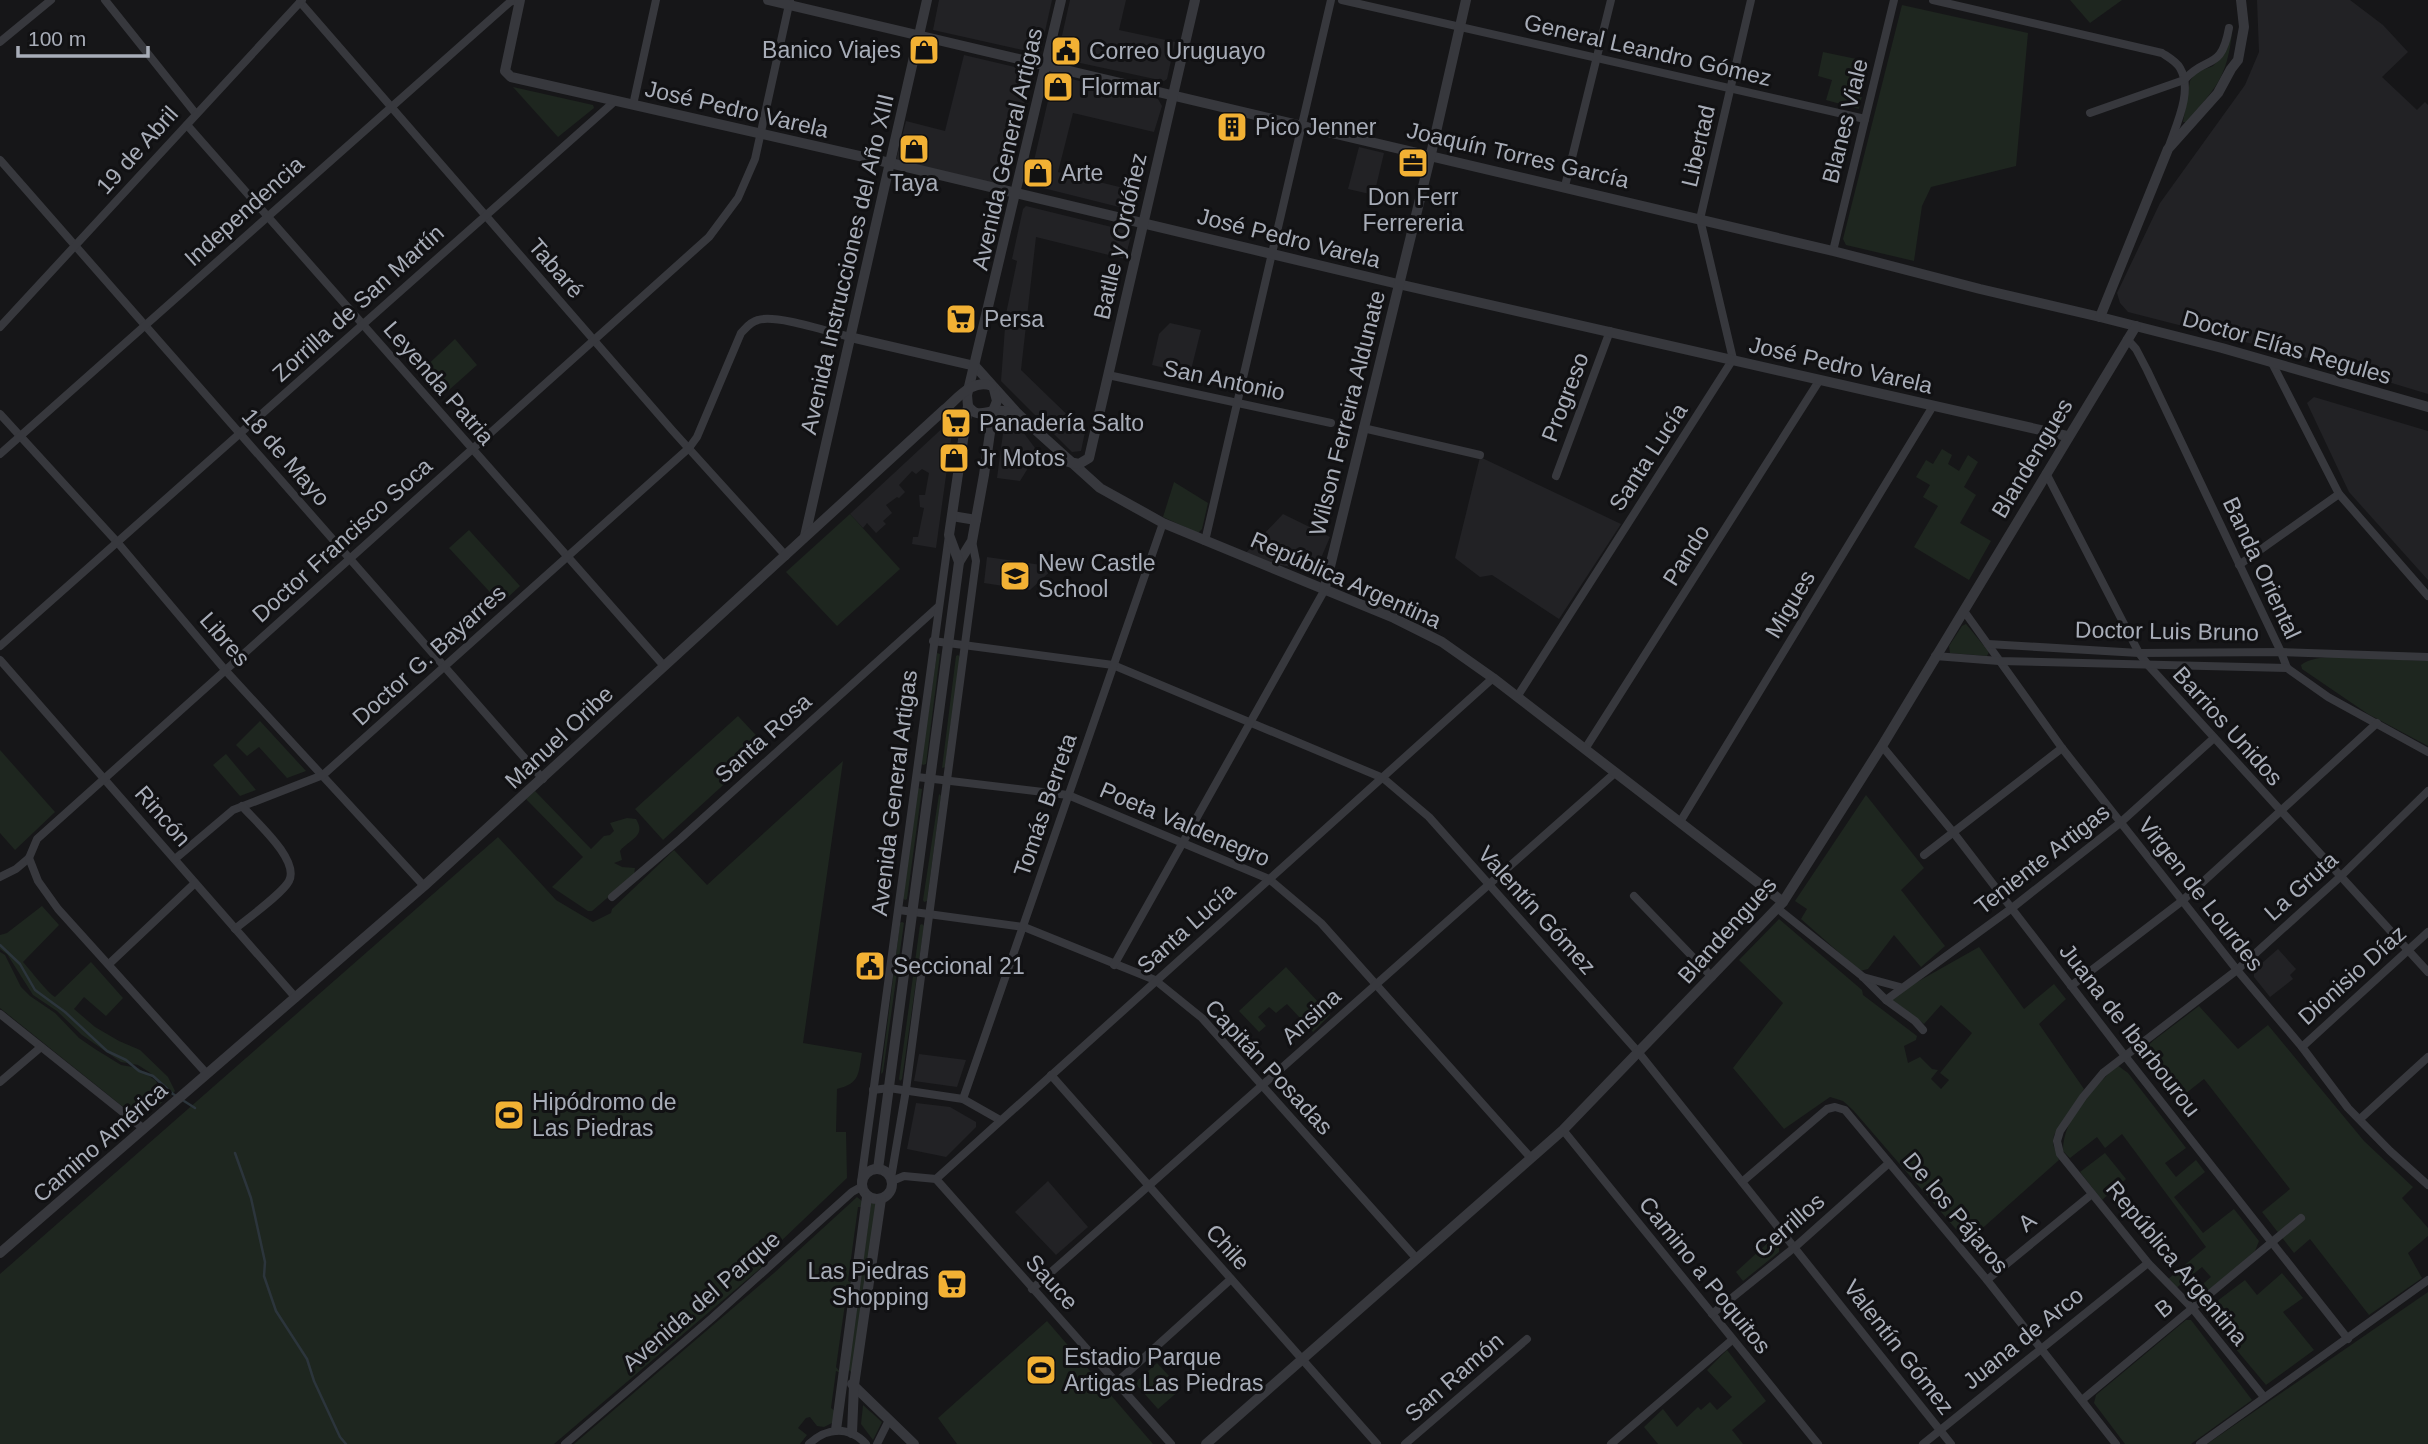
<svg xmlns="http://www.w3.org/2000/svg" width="2428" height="1444" font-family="Helvetica,sans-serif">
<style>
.built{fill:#222225}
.green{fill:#1e261f}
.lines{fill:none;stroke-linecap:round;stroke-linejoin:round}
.stream{stroke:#2c353c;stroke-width:2.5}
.minor{stroke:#37383d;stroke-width:8}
.tertiary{stroke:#37383d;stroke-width:10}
.labels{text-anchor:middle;stroke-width:6;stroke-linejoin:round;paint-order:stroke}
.poi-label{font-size:23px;fill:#a8adb8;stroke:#111113;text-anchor:start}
.street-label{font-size:23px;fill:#a8adb8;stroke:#111113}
</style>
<rect width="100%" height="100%" fill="#161618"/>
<!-- built -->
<g class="built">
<path d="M939,0H1052L1040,54L933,30Z"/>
<path d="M1070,0H1126L1119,30L1175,42L1167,79L1164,81L1057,58Z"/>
<path d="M2257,0H2350L2383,25L2408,52L2382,77L2417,110L2425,102L2428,105V394L2319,361L2128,312L2120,303L2117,293L2160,203L2245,85L2259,52Z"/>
<path d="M964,55L1032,71L1005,186L896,160L906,121L945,131Z"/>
<path d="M1054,75L1158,99L1162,106L1154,132L1073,113L1058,172L1140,192L1135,211L1031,185L1029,182Z"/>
<path d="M1359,147L1384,153L1374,195L1348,189Z"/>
<path d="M1026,206L1132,232L1125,259L1036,237L1021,370L1085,432L1081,451L1072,452L1001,381L1006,314L1017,261L1012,259L1023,209Z"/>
<path d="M1170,323L1201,330L1190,374L1152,365L1159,334Z"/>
<path d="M2314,397L2428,431V580L2349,492L2307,403Z"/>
<path d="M948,423L953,425L936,548L912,544L913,537H918L924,508L920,507L919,495H925L929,473L922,469L916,474L912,471L899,485L905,492L899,498L897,497L886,505L892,513L883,521L886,524L876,533L867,523L863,528L850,514Z"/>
<path d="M1004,426L1020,428L1038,452L1020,481L997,478Z"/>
<path d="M1480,457L1621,524L1559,619L1492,575L1480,577L1455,558Z"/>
<path d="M1283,514L1330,537L1315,572L1242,557Z"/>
<path d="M987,557L1055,567L1030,590L984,583Z"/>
<path d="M2278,949L2296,969L2290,975L2293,979L2270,997L2254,977V970Z"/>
<path d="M919,1054L966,1060L957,1087L914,1081Z"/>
<path d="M916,1103L950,1107L976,1122V1127L946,1157L907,1149Z"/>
<path d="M1048,1181L1088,1227L1056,1255L1015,1212Z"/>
</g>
<!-- green -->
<g class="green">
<path d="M2070,0H2122L2090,23Z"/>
<path d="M1902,5L2028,33L2016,166L1931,187L1922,206L1914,261L1846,245L1843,239Z"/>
<path d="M2232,33C2227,78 2215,89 2186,122H2183L2190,81L2195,73L2213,66L2221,57Z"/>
<path d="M1823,52L1866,61V77L1859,109L1826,100L1832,80L1818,76Z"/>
<path d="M513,87L593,105L594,108L558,137Z"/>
<path d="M455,339L477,365L440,398L419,373Z"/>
<path d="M1942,449L1952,455L1948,464L1959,471L1968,455L1978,462L1964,487L1976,495L1960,523L1991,541L1969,580L1914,547L1938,506L1923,497L1930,485L1916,477L1926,460L1933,464Z"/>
<path d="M1174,482L1208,503L1202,529L1198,533L1163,517Z"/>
<path d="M850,514L900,569L837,626L786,572Z"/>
<path d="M469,530L520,586L501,604L449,548Z"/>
<path d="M1966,624L1989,652L1987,656L1950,653L1949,646L1962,626Z"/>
<path d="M937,653L940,654L926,764L923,765L921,763Z"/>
<path d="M958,655L960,657L945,767L942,768L956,656Z"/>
<path d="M2357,658L2428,661V746L2368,714L2302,669L2301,665C2316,654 2340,658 2357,658Z"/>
<path d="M738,716L766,746L663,840L635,809Z"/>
<path d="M260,721L306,771L287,778L259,747L247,756L236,745Z"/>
<path d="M0,750L55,812L15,850L0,833Z"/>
<path d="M226,754L256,790L240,796L213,765Z"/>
<path d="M843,761L803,1043L862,1053C858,1075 860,1083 837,1089L836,1132H846L847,1178L759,1262L762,1267L554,1444H0V1274L498,837L556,900L593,922L611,913L612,909L674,850L707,885Z"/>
<path d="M918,788L922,789L907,899L905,900L903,898Z"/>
<path d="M535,791L591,849L604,836L610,835L614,831L610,823L627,818L636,819C647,837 629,839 620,851L622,860L614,863L622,867L635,868L634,875L592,911H588L552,887L583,857L526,799Z"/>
<path d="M939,794L941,796L927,901L924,902L923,900Z"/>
<path d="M1866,795L1924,868L1901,890L1945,946L1921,967L1894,935L1868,969L1860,971L1801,919L1807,909L1795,901Z"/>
<path d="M42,906L59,925L23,962C32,972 46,991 55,997L91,962L123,998L106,1016L84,997L74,1009L95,1027L119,1041L140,1050L168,1077L175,1091L170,1096L158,1080L149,1072L138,1065L121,1062L82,1035L57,1011L33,995L7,954L0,949V935L7,933Z"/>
<path d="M1779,919L1862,990L1863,995L1917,1036L1916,1040L1904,1046L1908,1063L1920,1057L1932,1069L1938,1070L1931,1079L1941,1089L1949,1080L1940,1073L1972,1033L1941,1005L1924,1024L1891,999L1910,986L1979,947L2024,1009L2054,984L2066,999L2039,1024L2084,1089L2054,1135L2053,1144L2059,1160L1967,1242L1853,1110L1843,1101L1830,1097L1784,1129L1733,1068L1783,1003L1739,960Z"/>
<path d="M902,922L904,923L883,1072L881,1074L900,923Z"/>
<path d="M922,924L924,926L902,1079L900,1081L899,1079L920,925Z"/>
<path d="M0,952L5,955L21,987L30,996L55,1013L79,1038L95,1049L121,1065L138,1068L156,1081L165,1100L147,1114H132L0,1008Z"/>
<path d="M1286,967L1330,1015L1313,1032L1287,1004L1276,1013L1269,1007L1258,1017L1266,1026L1259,1032L1239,1011Z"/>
<path d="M2199,1006L2238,1049L2268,1025L2364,1141L2413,1187L2402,1198L2428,1228V1236L2408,1253L2422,1278L2369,1315L2310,1239L2294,1253L2262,1212L2290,1189L2204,1079L2176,1101L2137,1056L2154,1040Z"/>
<path d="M2117,1065L2128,1073L2186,1148L2165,1163L2176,1177L2196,1160L2205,1172L2174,1197L2203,1233L2234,1209L2259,1241L2255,1251L2194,1303L2184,1300L2211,1277L2202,1267L2175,1289L2167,1280L2206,1247L2122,1134L2105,1148L2097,1137L2070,1158L2063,1151C2063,1116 2095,1088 2117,1065Z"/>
<path d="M2105,1153L2126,1179L2102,1200L2080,1172Z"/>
<path d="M857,1197L862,1201L863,1207H858L848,1281L854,1284L853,1289L847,1290L836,1367L841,1373L836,1371L831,1408L836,1412L832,1423L824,1427L817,1426L810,1417L806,1418L798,1428L807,1435L800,1444H574L774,1273Z"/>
<path d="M871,1203L876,1204L853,1374L848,1369Z"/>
<path d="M1772,1239L1779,1247V1252L1743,1281L1736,1272Z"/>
<path d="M2282,1273L2303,1298L2283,1312L2314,1350L2266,1385L2204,1311L2245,1280L2257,1295Z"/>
<path d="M2428,1292V1444H2207Z"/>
<path d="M2186,1320H2191L2252,1400L2191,1444H2125L2094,1403L2096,1395Z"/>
<path d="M1047,1321L1153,1444H957L938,1418Z"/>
<path d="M1727,1350L1766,1401L1732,1430L1743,1444H1658L1644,1427L1663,1409L1677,1427L1698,1407L1701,1410L1710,1402L1717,1410L1732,1397L1707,1370Z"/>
<path d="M1157,1363L1181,1389L1158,1409L1135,1383Z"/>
<path d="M863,1405L882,1422L873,1440L861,1424Z"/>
</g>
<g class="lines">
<!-- stream -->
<g class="stream">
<path d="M0,945L20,964L35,990L65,1012L107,1051L126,1060L139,1071L153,1076L173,1094L195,1108"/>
<path d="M235,1153L251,1198L265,1262L264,1276L276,1311L307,1359L314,1381L340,1437L346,1444"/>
</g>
<!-- minor -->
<g class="minor">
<path d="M105,0L196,114"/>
<path d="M1342,0L1865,119"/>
<path d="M1933,0L2162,53C2168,57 2176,61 2180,68C2193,90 2177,123 2169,146"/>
<path d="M300,2L672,430L786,556"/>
<path d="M0,42L51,0"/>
<path d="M633,105L656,0"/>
<path d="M2090,113L2184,80C2207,54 2221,72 2229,28"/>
<path d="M187,125L664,666"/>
<path d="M0,160L543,779"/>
<path d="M1565,186L1611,0"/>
<path d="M1833,251L1894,0"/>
<path d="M0,327L302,0"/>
<path d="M2127,339L2136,349L2147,370L2281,652L2287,668L2328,697L2428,752"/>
<path d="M2272,363L2339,494L2428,596"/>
<path d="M1108,375L1331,423"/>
<path d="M0,414L118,543L226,671L424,886"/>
<path d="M1363,428L1480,455"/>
<path d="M0,454L510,2L517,0"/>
<path d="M2046,473L2139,653L2148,665L2428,972"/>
<path d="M1556,476L1610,331"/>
<path d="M1205,541L1331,0"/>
<path d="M2239,565L2339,494"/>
<path d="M1964,611L2062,748L2237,970L2302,1047L2348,1108L2390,1151L2428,1185"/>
<path d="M933,641L1113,665L1383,778L1429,817L1639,1053L1951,1444"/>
<path d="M1988,644L2139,653L2281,652L2428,657"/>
<path d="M0,646L615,101"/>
<path d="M1935,656L1999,661L2287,668"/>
<path d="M0,660L296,998"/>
<path d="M1517,697L1733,359L1700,219L1751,0"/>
<path d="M1882,746L1953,832L2125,1056L2348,1339"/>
<path d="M1585,749L1819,381"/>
<path d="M917,777L1068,795L1269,879L1321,923L1531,1158"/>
<path d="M1680,822L1933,406"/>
<path d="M1924,855L2062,748"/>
<path d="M175,859L233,810L323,775L689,448L697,437L741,333C746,328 750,322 758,320C776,314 829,332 850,337"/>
<path d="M0,877L16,869L29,858"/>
<path d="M1634,896L1712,977"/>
<path d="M612,897L680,839L938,607"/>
<path d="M1777,908L1862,976L1886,1000L1915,1021L1923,1030"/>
<path d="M899,910L1024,927L1155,980L1202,1018L1417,1259"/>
<path d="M235,929C248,918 282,894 289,881C300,860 256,822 242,806"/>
<path d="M109,964L195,883"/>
<path d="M1114,965L1324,591"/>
<path d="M1863,977L1900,987"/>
<path d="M2071,986L2182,901L2377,723"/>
<path d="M1886,1000L2012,908L2120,823L2214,738"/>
<path d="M0,1014L144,1129"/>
<path d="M2302,1047L2428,932"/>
<path d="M207,1074L58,909L38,881L29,858L37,839L709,237L738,198L755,159L790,0"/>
<path d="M1051,1075L1377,1444"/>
<path d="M0,1082L41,1047"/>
<path d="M873,1090L889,1088L963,1099L1000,1120"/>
<path d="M963,1099L1163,523"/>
<path d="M2360,1119L2428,1057"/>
<path d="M1563,1130L1818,1444"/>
<path d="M891,1178L906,1090L974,576L976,561L972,541"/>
<path d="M936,1179L1493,678"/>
<path d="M892,1181L904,1176L936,1179L1171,1444"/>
<path d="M861,1182L949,535"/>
<path d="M1742,1182L1827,1109L1835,1107L1845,1110L1987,1280L2116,1444"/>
<path d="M1987,1280L2092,1194"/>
<path d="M1032,1289L1616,772"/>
<path d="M1712,1314L1795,1247L1889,1163"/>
<path d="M1117,1382L1231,1279"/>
<path d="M2264,1397L2193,1309L2148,1263L2060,1154L2057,1141L2060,1131L2083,1097L2103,1073L2237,970L2340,877L2428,791"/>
<path d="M2082,1400L2301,1218"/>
<path d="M565,1444L712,1318L852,1192L861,1187"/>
<path d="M809,1444C827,1427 849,1426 866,1444"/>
<path d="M877,1444L889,1420"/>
<path d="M1405,1444L1527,1339"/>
<path d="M1611,1444L1732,1340"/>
<path d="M1923,1444L2148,1263"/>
<path d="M2200,1444L2428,1280"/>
</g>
<!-- tertiary -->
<g class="tertiary">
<path d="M520,0L505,71L511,77L890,163L1398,284L2067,436"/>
<path d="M768,0L1833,251L1980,289L2100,317L2222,348L2428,407"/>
<path d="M2100,317L2168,149L2218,93L2231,69L2238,60L2244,27L2241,0"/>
<path d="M850,337L975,366L1018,414L1100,488L1163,523L1394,618L1442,642L1493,678L1783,902"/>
<path d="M968,406C976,417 982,413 994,411C1001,409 1011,413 1018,414"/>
<path d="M1069,462L1079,464L1089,458L1195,0"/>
<path d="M952,516L976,520"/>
<path d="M805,536L927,0"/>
<path d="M959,562L972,541L984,475L993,411L997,401L994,389"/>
<path d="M1324,591L1431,154L1466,0"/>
<circle cx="877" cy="1184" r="15"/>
<path d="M878,1169L957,577L959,562L949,535L968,406L967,395L1061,0"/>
<path d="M0,1253L424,886L945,409C958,398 973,378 992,386"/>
<path d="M852,1384L914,1444"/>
<path d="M836,1430L867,1197"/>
<path d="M852,1433L854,1385L881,1199"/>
<path d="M1206,1444L1563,1130L1783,902L1882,746L2136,326"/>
</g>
</g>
<!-- icons -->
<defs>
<g id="shop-square" transform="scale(1.575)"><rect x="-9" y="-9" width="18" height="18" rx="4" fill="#f2b134" stroke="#111113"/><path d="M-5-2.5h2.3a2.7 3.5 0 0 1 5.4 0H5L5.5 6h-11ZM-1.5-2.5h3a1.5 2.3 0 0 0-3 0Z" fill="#111"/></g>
<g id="civic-square" transform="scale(1.575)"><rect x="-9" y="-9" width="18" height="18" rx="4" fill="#f2b134" stroke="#111113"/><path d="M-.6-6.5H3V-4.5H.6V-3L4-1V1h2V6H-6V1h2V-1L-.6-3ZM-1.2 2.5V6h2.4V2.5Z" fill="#111"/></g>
<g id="building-square" transform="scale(1.575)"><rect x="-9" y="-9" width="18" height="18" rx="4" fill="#f2b134" stroke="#111113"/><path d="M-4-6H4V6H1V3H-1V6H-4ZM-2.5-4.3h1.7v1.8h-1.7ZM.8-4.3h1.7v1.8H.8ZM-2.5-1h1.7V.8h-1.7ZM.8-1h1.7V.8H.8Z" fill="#111"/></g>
<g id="office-square" transform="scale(1.575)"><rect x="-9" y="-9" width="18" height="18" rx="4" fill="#f2b134" stroke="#111113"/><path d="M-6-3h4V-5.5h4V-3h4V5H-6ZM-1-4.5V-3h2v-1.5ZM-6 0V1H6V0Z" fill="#111"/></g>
<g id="supermarket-square" transform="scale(1.575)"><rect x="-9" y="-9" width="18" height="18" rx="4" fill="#f2b134" stroke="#111113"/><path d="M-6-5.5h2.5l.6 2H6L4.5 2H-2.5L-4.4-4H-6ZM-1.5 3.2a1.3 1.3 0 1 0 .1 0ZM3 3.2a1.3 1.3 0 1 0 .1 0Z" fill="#111"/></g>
<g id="school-square" transform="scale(1.575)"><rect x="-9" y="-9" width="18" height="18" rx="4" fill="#f2b134" stroke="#111113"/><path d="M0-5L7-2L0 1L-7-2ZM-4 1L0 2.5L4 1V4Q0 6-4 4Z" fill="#111"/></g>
<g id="stadium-square" transform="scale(1.575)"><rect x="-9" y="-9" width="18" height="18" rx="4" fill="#f2b134" stroke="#111113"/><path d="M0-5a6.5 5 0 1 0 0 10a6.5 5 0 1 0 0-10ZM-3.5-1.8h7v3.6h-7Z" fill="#111"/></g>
</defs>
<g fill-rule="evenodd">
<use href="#shop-square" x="924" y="50"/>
<use href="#civic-square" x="1066" y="51"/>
<use href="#shop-square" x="1058" y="87"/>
<use href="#building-square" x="1232" y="127"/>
<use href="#shop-square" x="914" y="149"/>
<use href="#office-square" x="1413" y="163"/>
<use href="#shop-square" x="1038" y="173"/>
<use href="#supermarket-square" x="961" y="319"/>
<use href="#supermarket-square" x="956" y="423"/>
<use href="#shop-square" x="954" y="458"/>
<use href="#school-square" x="1015" y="576"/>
<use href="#civic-square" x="870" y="966"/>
<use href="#stadium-square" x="509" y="1115"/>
<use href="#supermarket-square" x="952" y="1284"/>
<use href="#stadium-square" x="1041" y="1370"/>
</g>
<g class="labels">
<!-- poi labels -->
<g class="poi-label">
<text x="901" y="58" text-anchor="end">Banico Viajes</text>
<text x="1089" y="59">Correo Uruguayo</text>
<text x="1081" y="95">Flormar</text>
<text x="1255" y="135">Pico Jenner</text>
<text x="1061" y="181">Arte</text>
<text x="914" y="191" text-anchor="middle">Taya</text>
<text x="1413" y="205" text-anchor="middle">Don Ferr<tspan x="1413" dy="26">Ferrereria</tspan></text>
<text x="984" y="327">Persa</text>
<text x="979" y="431">Panadería Salto</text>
<text x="977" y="466">Jr Motos</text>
<text x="1038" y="571">New Castle<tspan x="1038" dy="26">School</tspan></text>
<text x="893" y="974">Seccional 21</text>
<text x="532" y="1110">Hipódromo de<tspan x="532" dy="26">Las Piedras</tspan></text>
<text x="929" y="1279" text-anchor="end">Las Piedras<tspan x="929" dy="26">Shopping</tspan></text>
<text x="1064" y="1365">Estadio Parque<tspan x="1064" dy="26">Artigas Las Piedras</tspan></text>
</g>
<!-- street labels -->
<g class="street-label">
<text transform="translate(1648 50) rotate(13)" y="8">General Leandro Gómez</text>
<text transform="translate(737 109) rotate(13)" y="8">José Pedro Varela</text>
<text transform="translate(1845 121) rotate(-76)" y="8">Blanes Viale</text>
<text transform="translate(1698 146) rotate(-77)" y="8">Libertad</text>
<text transform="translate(1007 149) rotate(-77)" y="8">Avenida General Artigas</text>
<text transform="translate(137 150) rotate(-48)" y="8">19 de Abril</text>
<text transform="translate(1518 155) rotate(13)" y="8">Joaquín Torres García</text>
<text transform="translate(244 211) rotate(-42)" y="8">Independencia</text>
<text transform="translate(1120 236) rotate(-77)" y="8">Batlle y Ordóñez</text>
<text transform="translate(1289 238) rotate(14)" y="8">José Pedro Varela</text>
<text transform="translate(847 264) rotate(-77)" y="8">Avenida Instrucciones del Año XIII</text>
<text transform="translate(556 268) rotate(49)" y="8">Tabaré</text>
<text transform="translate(358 303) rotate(-42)" y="8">Zorrilla de San Martín</text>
<text transform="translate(2287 347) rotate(16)" y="8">Doctor Elías Regules</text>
<text transform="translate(1841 365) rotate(13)" y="8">José Pedro Varela</text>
<text transform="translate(1224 380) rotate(12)" y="8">San Antonio</text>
<text transform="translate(439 383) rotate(49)" y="8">Leyenda Patria</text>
<text transform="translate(1565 397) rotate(-69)" y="8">Progreso</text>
<text transform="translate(1347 413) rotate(-76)" y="8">Wilson Ferreira Aldunate</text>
<text transform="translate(286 457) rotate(49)" y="8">18 de Mayo</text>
<text transform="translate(1648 457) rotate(-57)" y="8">Santa Lucía</text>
<text transform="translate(2032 458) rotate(-59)" y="8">Blandengues</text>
<text transform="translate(342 540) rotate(-42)" y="8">Doctor Francisco Soca</text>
<text transform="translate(1686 555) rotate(-58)" y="8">Pando</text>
<text transform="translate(2262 568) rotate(65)" y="8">Banda Oriental</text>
<text transform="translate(1346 580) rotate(24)" y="8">República Argentina</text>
<text transform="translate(1790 604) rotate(-59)" y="8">Migues</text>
<text transform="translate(2167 631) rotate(1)" y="8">Doctor Luis Bruno</text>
<text transform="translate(225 639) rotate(49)" y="8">Libres</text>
<text transform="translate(429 655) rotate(-42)" y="8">Doctor G. Bayarres</text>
<text transform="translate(2228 726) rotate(48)" y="8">Barrios Unidos</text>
<text transform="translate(559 737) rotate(-43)" y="8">Manuel Oribe</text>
<text transform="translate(763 738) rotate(-42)" y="8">Santa Rosa</text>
<text transform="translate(894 793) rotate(-83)" y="8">Avenida General Artigas</text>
<text transform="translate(1045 805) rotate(-71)" y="8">Tomás Berreta</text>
<text transform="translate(163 816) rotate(49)" y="8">Rincón</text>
<text transform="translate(1185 824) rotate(23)" y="8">Poeta Valdenegro</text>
<text transform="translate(2042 859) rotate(-38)" y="8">Teniente Artigas</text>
<text transform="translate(2301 886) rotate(-42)" y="8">La Gruta</text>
<text transform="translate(2201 894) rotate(52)" y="8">Virgen de Lourdes</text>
<text transform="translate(1537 910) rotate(48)" y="8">Valentín Gómez</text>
<text transform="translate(1186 928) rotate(-42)" y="8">Santa Lucía</text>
<text transform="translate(1727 930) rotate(-48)" y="8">Blandengues</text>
<text transform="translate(2352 975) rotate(-42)" y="8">Dionisio Díaz</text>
<text transform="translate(1311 1016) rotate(-42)" y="8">Ansina</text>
<text transform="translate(2130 1030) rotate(52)" y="8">Juana de Ibarbourou</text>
<text transform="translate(1269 1067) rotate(47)" y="8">Capitán Posadas</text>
<text transform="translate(100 1142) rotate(-41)" y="8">Camino América</text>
<text transform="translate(1956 1213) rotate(50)" y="8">De los Pájaros</text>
<text transform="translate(2027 1222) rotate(-40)" y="8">A</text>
<text transform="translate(1789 1225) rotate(-41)" y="8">Cerrillos</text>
<text transform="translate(1228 1247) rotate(48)" y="8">Chile</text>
<text transform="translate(2177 1263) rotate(50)" y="8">República Argentina</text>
<text transform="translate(1705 1275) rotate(51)" y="8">Camino a Poquitos</text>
<text transform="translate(1052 1282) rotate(48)" y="8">Sauce</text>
<text transform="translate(701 1301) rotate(-41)" y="8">Avenida del Parque</text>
<text transform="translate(2164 1308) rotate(-39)" y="8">B</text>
<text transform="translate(2023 1338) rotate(-39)" y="8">Juana de Arco</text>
<text transform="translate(1899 1347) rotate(52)" y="8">Valentín Gómez</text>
<text transform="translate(1454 1377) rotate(-41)" y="8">San Ramón</text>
</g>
</g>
<!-- scale -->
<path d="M18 46v10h130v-10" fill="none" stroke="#a8adb8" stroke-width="3.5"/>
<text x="28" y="46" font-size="21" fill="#a8adb8" stroke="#111113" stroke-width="5" paint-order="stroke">100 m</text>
</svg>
